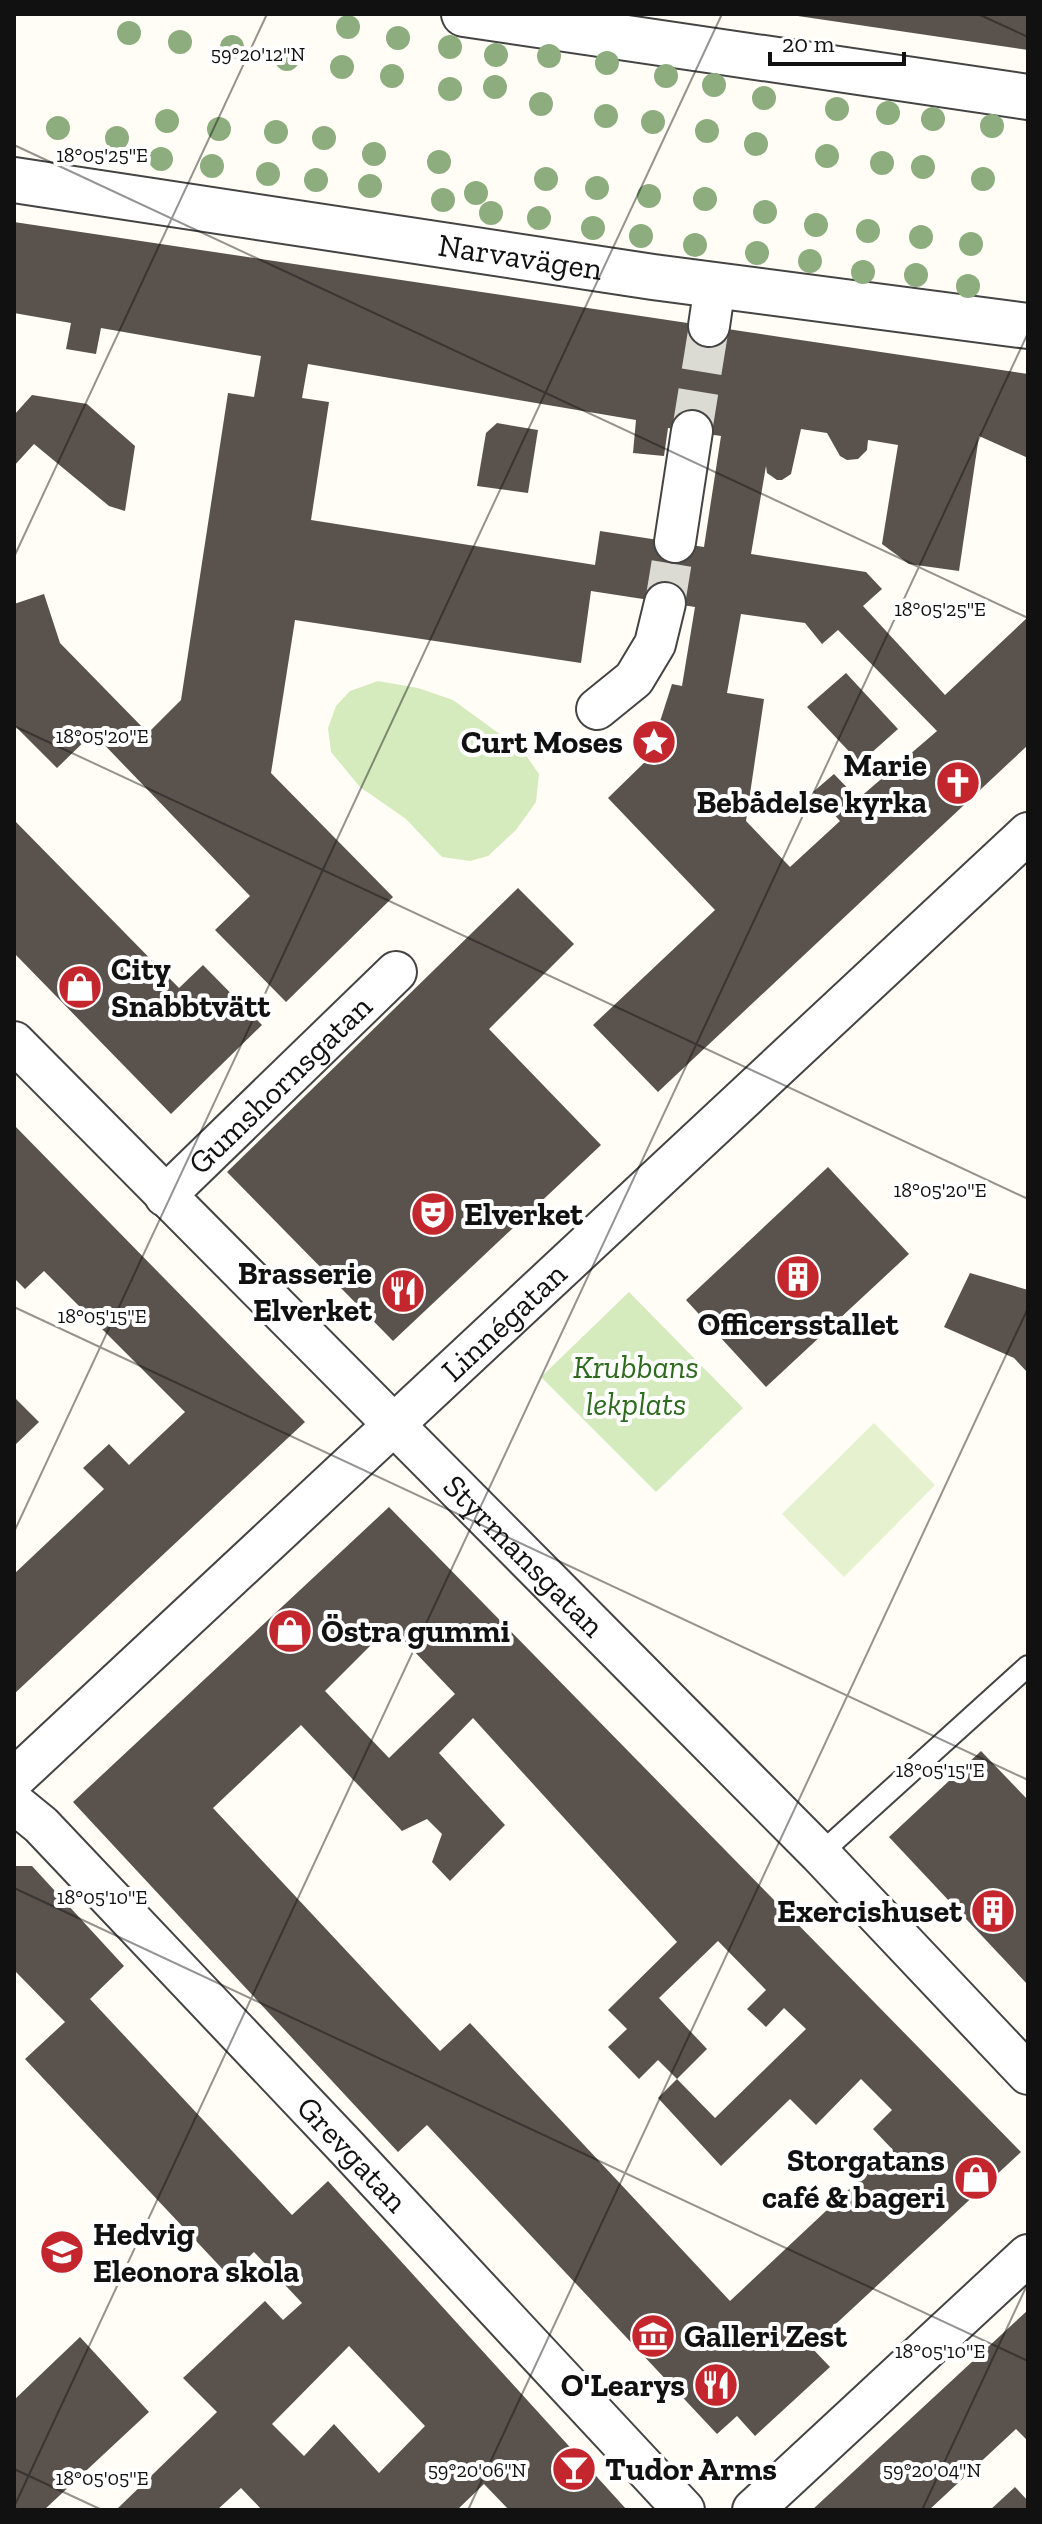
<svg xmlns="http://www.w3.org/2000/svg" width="1042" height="2524" font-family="'Zilla Slab',serif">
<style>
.green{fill:#d5ebbd}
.pitch{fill:#e6f2cf}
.building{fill:#5a524d;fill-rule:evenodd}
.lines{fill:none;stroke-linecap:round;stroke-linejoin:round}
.minor-tunnel{stroke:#dbdad3;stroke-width:40;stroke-dasharray:40 20;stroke-linecap:butt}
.service-casing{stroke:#444;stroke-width:24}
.minor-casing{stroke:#444;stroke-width:44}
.tertiary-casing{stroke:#444;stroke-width:48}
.service{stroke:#fff;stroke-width:20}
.minor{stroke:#fff;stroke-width:40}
.tertiary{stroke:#fff;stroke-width:44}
.tree{fill:#8dad7f}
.ticks{fill:none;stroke:#111;stroke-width:2;stroke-opacity:0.45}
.labels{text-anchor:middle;stroke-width:8;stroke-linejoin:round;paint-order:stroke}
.street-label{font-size:32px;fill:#111;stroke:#fff}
.poi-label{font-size:32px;font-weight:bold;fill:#111;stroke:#fff;text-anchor:end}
.park-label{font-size:32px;font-style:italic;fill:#2f6b1f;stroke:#fff}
.ticks-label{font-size:20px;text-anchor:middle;fill:#111;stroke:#fff;stroke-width:8;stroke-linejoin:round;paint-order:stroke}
</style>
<rect width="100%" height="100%" fill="#fffdf5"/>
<!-- green -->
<g class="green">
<path d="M378,681L418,688L453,700L523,751L539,774L536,802L516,830L488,856L470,861L442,857L406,819L360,787L331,752L328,728L336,706L350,691Z"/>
<path d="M629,1292L743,1408L656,1492L541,1377Z"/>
</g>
<!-- pitch -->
<path class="pitch" d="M874,1423L935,1485L844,1577L782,1514Z"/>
<!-- building -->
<g class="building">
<path d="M798,14H1028V50L798,16Z"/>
<path d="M14,222L1028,374V458L979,436L959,571L909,564L882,544L898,445L868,440L867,450L858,459L847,460L840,456L827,433L801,429L791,474L782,480H777L767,473L766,466L751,554L866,572L882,589L863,606L945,695L1028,617V745L658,1092L593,1025L715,910L608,798L648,759L672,684L682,686L695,607L591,591L581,663L295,620L271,773L393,897L286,1002L215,930L250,896L93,733L57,768L14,725V604L44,594L60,643L148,733L181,700L228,393L254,397L261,356L101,328L96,354L66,349L71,323L14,313ZM308,364L636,420L633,453L664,456L668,428L721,436L704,547L600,531L595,565L311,520L329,402L302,398ZM741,614L805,623L822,644L838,630L937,731L858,799L834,774L813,792L840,821L790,867L746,821L764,699L727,693Z"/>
<path d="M32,395L87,404L135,446L125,511L109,506L34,444L14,466V415Z"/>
<path d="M497,423L538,430L528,493L477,486L486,433Z"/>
<path d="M846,673L898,729L860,763L807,707Z"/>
<path d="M14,820L179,988L203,965L262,1025L171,1114L14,953Z"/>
<path d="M518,888L574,944L489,1029L601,1145L393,1341L227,1172Z"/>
<path d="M14,1125L305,1422L14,1694V1574L104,1489L83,1468L109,1444L129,1465L185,1412L44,1271L25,1289L14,1278Z"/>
<path d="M828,1167L909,1254L766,1387L686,1300Z"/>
<path d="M970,1273L1028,1290V1373L1014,1358L944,1327Z"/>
<path d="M14,1397L39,1422L14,1446Z"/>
<path d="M389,1507L1021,2152L811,2347L830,2367L755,2436L737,2416L717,2434L427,2125L398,2152L73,1802ZM390,1626L455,1694L389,1758L325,1691ZM473,1718L677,1942L608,2010L627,2029L608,2047L639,2079L658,2060L677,2079L707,2049L659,1998L718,1941L766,1990L747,2009L766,2027L784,2008L806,2029L715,2118L677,2079L658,2098L721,2166L790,2099L816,2125L861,2079L892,2110L873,2129L892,2149L730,2301L470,2023L440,2051L213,1808L301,1725L402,1831L427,1819L442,1834L432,1862L450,1881L505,1825L439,1753Z"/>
<path d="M981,1751L1028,1800V1985L889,1837Z"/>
<path d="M14,1866H32L124,1966L90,1999L292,2215L328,2181L627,2510H509L484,2484L457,2510H262L241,2488L217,2510H116L217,2412L183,2378L265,2301L283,2320L302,2303L254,2252L229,2276L25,2059L65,2022L15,1971L14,1973ZM349,2346L425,2426L379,2473L334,2424L304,2456L272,2424Z"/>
<path d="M1028,2310V2441L1016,2429L929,2510H812Z"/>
<path d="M80,2337L149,2412L44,2510H14V2400Z"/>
<path d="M1015,2487L1028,2501V2510H990Z"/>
</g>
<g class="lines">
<!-- minor-tunnel -->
<g class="minor-tunnel">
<path d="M692,431L709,326"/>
<path d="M665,603L675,542"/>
</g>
<!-- service casing -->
<g class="service-casing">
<path id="service" d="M820,1854L1028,1666"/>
</g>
<!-- minor casing -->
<g class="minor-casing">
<g id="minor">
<path d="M709,326L715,285"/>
<path d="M675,542L692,431"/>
<path d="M597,709L634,679L655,644L665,603"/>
<path id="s1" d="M14,1042L820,1854L1028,2074"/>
<path id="s2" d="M165,1196L396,972"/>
<path id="s3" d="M14,1779L1028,833"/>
<path id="s4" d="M14,1803L41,1825L347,2148L684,2510"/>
<path d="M753,2510L1028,2255"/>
</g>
</g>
<!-- tertiary casing -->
<g class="tertiary-casing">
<g id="tertiary">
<path d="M464,14L1028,97"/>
<path id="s5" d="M14,180L653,277L1028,326"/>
</g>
</g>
<!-- service -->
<use href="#service" class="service"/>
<!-- minor -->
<use href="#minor" class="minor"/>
<!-- tertiary -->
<use href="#tertiary" class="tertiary"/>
</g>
<!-- trees -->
<g class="tree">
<circle cx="348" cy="27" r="12"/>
<circle cx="129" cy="33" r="12"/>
<circle cx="398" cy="38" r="12"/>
<circle cx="180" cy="42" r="12"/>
<circle cx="232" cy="47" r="12"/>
<circle cx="450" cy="47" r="12"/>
<circle cx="496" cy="55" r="12"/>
<circle cx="549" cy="56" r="12"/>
<circle cx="287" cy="59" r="12"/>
<circle cx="607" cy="63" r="12"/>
<circle cx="342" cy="67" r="12"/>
<circle cx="392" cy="76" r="12"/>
<circle cx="666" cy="76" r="12"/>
<circle cx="714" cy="85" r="12"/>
<circle cx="495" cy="87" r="12"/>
<circle cx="450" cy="89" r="12"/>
<circle cx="764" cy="98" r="12"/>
<circle cx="541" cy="104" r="12"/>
<circle cx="837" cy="109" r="12"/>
<circle cx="888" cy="113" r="12"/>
<circle cx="606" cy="116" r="12"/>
<circle cx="933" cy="119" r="12"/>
<circle cx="167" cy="121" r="12"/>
<circle cx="653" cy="122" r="12"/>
<circle cx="992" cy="126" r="12"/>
<circle cx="58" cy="128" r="12"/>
<circle cx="219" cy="129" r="12"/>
<circle cx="707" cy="131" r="12"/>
<circle cx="276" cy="132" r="12"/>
<circle cx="117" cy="138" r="12"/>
<circle cx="324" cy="138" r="12"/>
<circle cx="756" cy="144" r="12"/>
<circle cx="374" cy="154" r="12"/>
<circle cx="827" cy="156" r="12"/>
<circle cx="161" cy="159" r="12"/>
<circle cx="439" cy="162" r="12"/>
<circle cx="882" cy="163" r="12"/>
<circle cx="212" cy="166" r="12"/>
<circle cx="923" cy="167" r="12"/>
<circle cx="268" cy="174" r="12"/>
<circle cx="546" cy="179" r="12"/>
<circle cx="983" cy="179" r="12"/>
<circle cx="316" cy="180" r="12"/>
<circle cx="370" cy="186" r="12"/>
<circle cx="597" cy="188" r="12"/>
<circle cx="476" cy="193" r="12"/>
<circle cx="649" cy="196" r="12"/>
<circle cx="705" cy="199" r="12"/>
<circle cx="443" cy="200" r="12"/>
<circle cx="765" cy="212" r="12"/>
<circle cx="491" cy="213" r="12"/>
<circle cx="539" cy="218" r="12"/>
<circle cx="816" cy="225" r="12"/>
<circle cx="593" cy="228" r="12"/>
<circle cx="868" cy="231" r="12"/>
<circle cx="641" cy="236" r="12"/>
<circle cx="921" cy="237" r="12"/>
<circle cx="971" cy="244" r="12"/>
<circle cx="695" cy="245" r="12"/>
<circle cx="757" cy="253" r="12"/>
<circle cx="810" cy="261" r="12"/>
<circle cx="863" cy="272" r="12"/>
<circle cx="916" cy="275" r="12"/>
<circle cx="968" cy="286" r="12"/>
</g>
<!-- ticks -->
<path class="ticks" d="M978,14L1028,37M14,145L1028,618M14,557L267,14M14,726L1028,1199M14,1307L1028,1780M14,1532L722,14M14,1888L1028,2361M14,2469L102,2510M14,2507L1028,333M468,2510L1028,1308M922,2510L1028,2283"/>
<!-- icons -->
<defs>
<g id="sight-disc" transform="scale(2.3)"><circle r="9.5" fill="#c4262e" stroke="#fff"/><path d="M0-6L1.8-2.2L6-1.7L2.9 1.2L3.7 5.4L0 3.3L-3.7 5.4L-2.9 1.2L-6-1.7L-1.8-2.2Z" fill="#fff"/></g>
<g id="church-disc" transform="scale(2.3)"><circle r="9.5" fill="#c4262e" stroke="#fff"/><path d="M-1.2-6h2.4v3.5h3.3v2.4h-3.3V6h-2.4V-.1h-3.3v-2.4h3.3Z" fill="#fff"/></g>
<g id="shop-disc" transform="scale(2.3)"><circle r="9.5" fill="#c4262e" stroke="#fff"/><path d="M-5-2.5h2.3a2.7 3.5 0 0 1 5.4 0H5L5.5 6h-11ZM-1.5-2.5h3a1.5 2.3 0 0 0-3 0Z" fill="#fff"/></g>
<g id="theatre-disc" transform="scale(2.3)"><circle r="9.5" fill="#c4262e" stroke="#fff"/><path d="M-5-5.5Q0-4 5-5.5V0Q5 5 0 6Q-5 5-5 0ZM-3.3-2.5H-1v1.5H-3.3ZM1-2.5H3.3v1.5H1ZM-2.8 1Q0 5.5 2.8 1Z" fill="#fff"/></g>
<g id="building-disc" transform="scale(2.3)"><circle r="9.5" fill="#c4262e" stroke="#fff"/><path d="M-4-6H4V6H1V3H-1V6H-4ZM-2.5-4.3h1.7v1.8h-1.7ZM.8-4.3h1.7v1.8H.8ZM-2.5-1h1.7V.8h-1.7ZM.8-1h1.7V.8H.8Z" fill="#fff"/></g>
<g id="restaurant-disc" transform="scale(2.3)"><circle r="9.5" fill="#c4262e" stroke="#fff"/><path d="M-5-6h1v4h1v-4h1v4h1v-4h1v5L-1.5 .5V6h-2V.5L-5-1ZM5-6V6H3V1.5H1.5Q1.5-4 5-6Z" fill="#fff"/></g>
<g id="school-disc" transform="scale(2.3)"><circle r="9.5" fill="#c4262e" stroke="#fff"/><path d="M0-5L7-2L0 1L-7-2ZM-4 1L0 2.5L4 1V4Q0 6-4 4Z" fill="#fff"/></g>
<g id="museum-disc" transform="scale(2.3)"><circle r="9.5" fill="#c4262e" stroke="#fff"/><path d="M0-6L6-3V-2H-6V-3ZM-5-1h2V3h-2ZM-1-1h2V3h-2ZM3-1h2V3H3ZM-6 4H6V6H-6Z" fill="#fff"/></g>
<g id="bar-disc" transform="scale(2.3)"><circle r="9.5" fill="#c4262e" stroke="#fff"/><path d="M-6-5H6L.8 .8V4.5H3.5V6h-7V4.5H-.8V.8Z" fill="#fff"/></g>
</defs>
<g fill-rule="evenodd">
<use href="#sight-disc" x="654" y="742"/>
<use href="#church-disc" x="958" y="783"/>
<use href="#shop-disc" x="80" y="987"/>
<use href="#theatre-disc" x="433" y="1214"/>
<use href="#building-disc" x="798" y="1277"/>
<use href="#restaurant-disc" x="403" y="1291"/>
<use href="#shop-disc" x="290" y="1631"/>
<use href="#building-disc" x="993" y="1911"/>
<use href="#shop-disc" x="976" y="2178"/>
<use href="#school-disc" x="62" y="2252"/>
<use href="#museum-disc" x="653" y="2336"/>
<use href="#restaurant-disc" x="716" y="2385"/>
<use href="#bar-disc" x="574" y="2469"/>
</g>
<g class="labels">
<!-- street labels -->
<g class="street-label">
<text dy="11" stroke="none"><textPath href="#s5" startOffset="512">Narvavägen</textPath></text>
<text dy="11" stroke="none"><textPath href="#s2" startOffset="160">Gumshornsgatan</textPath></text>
<text dy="11" stroke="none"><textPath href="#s3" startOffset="670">Linnégatan</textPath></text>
<text dy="11" stroke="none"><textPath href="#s1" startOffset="724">Styrmansgatan</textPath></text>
<text dy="11" stroke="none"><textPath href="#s4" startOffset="488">Grevgatan</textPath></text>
</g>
<!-- poi labels -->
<g class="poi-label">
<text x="623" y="753">Curt Moses</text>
<text x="927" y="776">Marie<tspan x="927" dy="37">Bebådelse kyrka</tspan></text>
<text x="111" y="980" text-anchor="start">City<tspan x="111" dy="37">Snabbtvätt</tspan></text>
<text x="464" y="1225" text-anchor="start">Elverket</text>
<text x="372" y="1284">Brasserie<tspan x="372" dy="37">Elverket</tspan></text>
<text x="798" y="1335" text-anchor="middle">Officersstallet</text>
<text x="321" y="1642" text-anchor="start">Östra gummi</text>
<text x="962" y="1922">Exercishuset</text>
<text x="945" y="2171">Storgatans<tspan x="945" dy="37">café &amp; bageri</tspan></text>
<text x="93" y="2245" text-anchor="start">Hedvig<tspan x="93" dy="37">Eleonora skola</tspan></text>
<text x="684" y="2347" text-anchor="start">Galleri Zest</text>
<text x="685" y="2396">O'Learys</text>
<text x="605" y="2480" text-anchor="start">Tudor Arms</text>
</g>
<!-- park labels -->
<g class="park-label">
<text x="636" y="1378">Krubbans<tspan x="636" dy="37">lekplats</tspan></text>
</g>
</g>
<g class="ticks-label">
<text x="258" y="61">59°20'12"N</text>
<text x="102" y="162">18°05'25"E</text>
<text x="940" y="616">18°05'25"E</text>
<text x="102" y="743">18°05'20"E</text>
<text x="940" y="1197">18°05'20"E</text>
<text x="102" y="1323">18°05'15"E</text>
<text x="940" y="1777">18°05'15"E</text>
<text x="102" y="1904">18°05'10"E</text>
<text x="940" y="2358">18°05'10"E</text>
<text x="477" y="2477">59°20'06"N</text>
<text x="932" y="2477">59°20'04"N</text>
<text x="102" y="2485">18°05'05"E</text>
</g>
<!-- border -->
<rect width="1042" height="2524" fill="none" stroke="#111111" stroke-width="32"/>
<!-- scale -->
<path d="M770 52v12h134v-12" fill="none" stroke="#111111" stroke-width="4"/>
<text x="782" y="52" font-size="24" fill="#111111" stroke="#ffffff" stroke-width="6" paint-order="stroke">20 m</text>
</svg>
